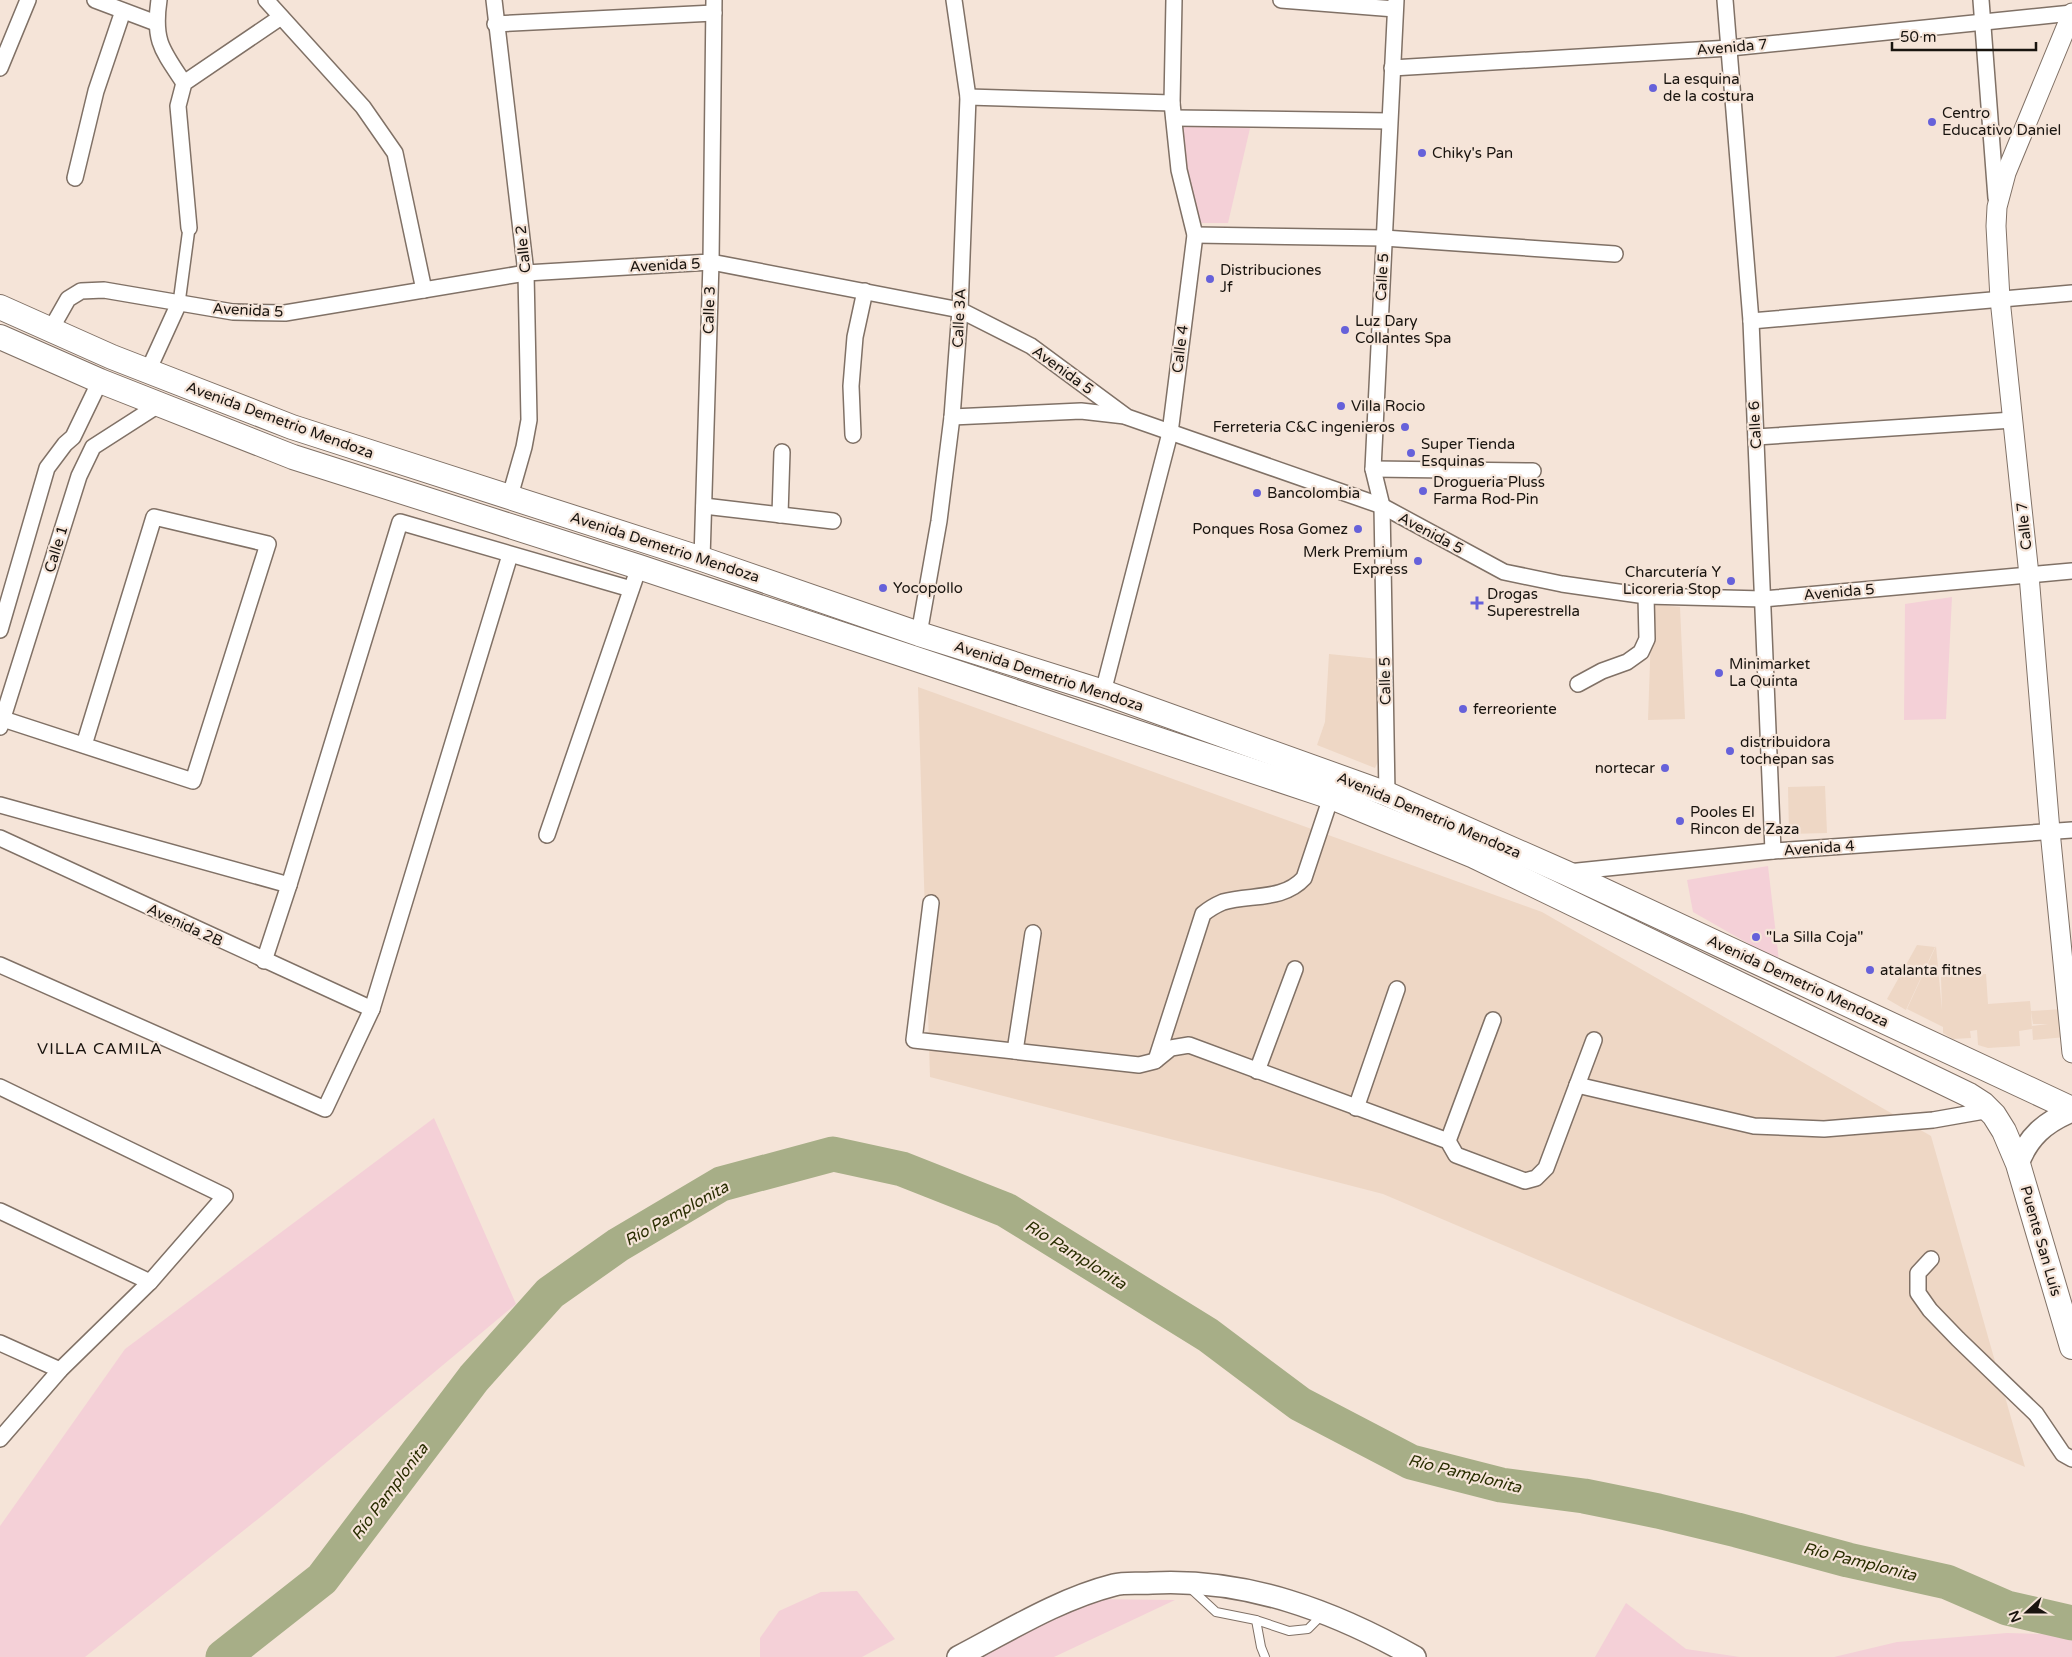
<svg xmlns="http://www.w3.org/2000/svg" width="2072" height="1657" font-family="'Varela Round',sans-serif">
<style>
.built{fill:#eed7c5}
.green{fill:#f4d0d7}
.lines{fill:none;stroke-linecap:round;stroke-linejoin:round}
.river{stroke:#a7ae87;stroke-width:35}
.service-casing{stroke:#807166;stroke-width:10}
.pedestrian-casing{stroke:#807166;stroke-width:14}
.minor-casing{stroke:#807166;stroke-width:18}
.tertiary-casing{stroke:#807166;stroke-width:21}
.secondary-casing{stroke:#807166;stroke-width:24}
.primary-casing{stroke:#807166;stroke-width:26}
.service{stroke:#fff;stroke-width:8}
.pedestrian{stroke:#fff;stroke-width:11}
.minor{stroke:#fff;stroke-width:15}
.tertiary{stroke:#fff;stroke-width:19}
.secondary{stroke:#fff;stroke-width:21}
.primary{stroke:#fff;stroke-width:24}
.poi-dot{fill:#6661da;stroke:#f5e4d8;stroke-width:2}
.labels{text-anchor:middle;stroke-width:4.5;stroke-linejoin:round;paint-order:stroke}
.street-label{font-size:15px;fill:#19140f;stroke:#f5e4d8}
.poi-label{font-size:15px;fill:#19140f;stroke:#f5e4d8;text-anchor:start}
.neighbourhood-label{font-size:16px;letter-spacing:1px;fill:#19140f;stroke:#f5e4d8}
.water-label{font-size:16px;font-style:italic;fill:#292d00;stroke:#f5e4d8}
</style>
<rect width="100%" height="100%" fill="#f5e4d8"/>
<!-- built -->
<g class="built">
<path d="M1652,604L1680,607L1685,719L1648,720Z"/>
<path d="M1329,654L1379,659L1381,755L1375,768L1317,745L1325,722Z"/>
<path d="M918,687L1542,912L1931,1136L2025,1467L1383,1194L930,1077Z"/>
<path d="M1825,786L1827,833L1789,834L1788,787Z"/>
<path d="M1917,945L1935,947L1906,1010L1887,999Z"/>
<path d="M1936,946L1942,1010L1941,977L1986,974L1988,1004L2030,1001L2031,1011L2063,1009L2066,1037L2033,1040L2032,1026L2048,1024H2033L2031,1011L2032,1029L2019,1031L2020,1046L1988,1048L1978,1045L1977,1030L1970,1031L1971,1038L1953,1039L1943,1033V1027L1907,1009Z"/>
</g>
<!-- green -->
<g class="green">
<path d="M1179,122L1251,124L1228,223H1197Z"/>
<path d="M1952,597L1946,719L1904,720L1905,604Z"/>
<path d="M1768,866L1779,961L1693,912L1687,880Z"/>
<path d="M434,1118L516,1304L273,1507L85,1657H0V1526L125,1349Z"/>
<path d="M857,1591L895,1639L862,1657H760V1638L779,1611L821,1592Z"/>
<path d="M1095,1599L1175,1600L1054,1657H966Z"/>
<path d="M1626,1603L1686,1649L1740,1657H1595Z"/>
<path d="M2007,1633L2072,1635V1657H1834L1897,1642Z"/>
</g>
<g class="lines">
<!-- river -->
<path class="river" d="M223,1657L322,1579L474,1378L550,1293L618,1245L721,1184L833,1154L902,1169L1006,1210L1208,1335L1300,1404L1411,1462L1501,1485L1584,1496L1658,1511L1737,1530L1848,1560L1947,1582L2007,1608L2072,1623"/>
<!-- service casing -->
<g class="service-casing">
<g id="service">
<path d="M1189,1587L1216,1612L1256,1620L1289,1631L1308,1629L1322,1615"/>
<path d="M1256,1620L1261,1647L1265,1657"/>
</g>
</g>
<!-- pedestrian casing -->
<g class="pedestrian-casing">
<path id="pedestrian" d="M179,303L189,228"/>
</g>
<!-- minor casing -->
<g class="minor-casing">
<g id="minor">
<path d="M95,0L156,23"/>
<path d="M159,0C153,41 162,50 184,83"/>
<path d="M266,0L363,107L395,153L424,290"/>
<path d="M494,0L526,273L529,420L524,447L510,496"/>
<path d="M1281,0L1395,9"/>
<path d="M1725,0L1751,321L1773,851"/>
<path d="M1981,0L1996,198"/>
<path d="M495,24L714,13"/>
<path d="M0,68L28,0"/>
<path d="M1392,68L1730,48L2072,13"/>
<path d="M968,97L1172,103"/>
<path d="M1174,118L1389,121"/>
<path d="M75,178L96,91L123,11"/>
<path d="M189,228L178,106L184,83L281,17"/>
<path d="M1195,235L1384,238L1615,254"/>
<path d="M1751,321L2072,293"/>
<path d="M51,329L68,299L81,291L104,290L233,312L285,313L526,273L711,262L960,310L1031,346L1127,417L1382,506L1504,572L1562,584L1646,596L1763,599L2072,571"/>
<path d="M148,371L179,303"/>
<path d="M952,417L1081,411L1125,416"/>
<path d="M853,435L851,386L855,337L865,291"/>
<path d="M1756,437L2013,420"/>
<path d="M1373,469L1533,471"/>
<path d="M704,506L833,521"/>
<path d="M780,515L782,452"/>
<path d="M702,559L711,262L714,0"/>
<path d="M0,630L47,468L65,444L73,437L100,381"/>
<path d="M919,634L939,521L952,417L960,310L968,97L954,0"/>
<path d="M1578,684L1602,671L1627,662L1641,652L1647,639L1646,596"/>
<path d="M1103,692L1170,433L1195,235L1179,170L1172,103L1174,0"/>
<path d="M3,719L193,781L268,544L154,517L84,745"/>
<path d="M0,727L79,476L93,447L160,404"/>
<path d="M1387,794L1382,506L1373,469L1396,0"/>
<path d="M0,805L289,885"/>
<path d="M547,835L639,567"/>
<path d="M0,838L372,1009"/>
<path d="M1568,872L1773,851L2072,830"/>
<path d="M931,903L914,1040L1139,1065L1155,1061L1171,1048L1189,1045L1448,1141L1456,1155L1525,1181L1536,1178L1546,1168L1594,1040"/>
<path d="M264,961L289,885L400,522L631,589"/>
<path d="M0,965L325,1109L372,1009L510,555"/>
<path d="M1015,1051L1033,933"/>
<path d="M1156,1060L1203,914C1209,909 1216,905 1223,902C1251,894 1283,901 1304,878L1331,797"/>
<path d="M1257,1071L1295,969"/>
<path d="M1577,1085L1754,1126L1824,1129L1933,1120L1990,1110"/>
<path d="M0,1087L225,1196L150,1282L60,1370L0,1439"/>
<path d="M1356,1108L1397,989"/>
<path d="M1448,1141L1493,1020"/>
<path d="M0,1211L150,1282"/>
<path d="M1931,1259L1918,1273V1293L1930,1310L1958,1339L2036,1414L2063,1454L2072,1459"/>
<path d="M0,1343L60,1370"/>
</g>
</g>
<!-- tertiary casing -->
<g class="tertiary-casing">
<path id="tertiary" d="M2072,13L2006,173L1997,207L1996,226L2000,299L2029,575L2050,831L2072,1053"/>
</g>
<!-- secondary casing -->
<g class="secondary-casing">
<g id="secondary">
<path d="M2018,1164C2028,1137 2045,1122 2072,1111"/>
<path d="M958,1657C1008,1631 1059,1599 1114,1585C1125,1582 1140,1584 1152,1583C1246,1578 1334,1611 1415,1657"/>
</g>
</g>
<!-- primary casing -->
<g class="primary-casing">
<g id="primary">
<path d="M0,307L112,357L292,427L702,559L919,634L1103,692L1387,794L1566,873L2072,1109"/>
<path d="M0,337L100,381L293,457L639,567L1331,797L1474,856L1969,1095L1983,1104L1994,1115L2004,1131L2018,1164L2072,1347"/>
</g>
</g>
<!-- service -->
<use href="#service" class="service"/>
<!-- pedestrian -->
<use href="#pedestrian" class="pedestrian"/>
<!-- minor -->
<use href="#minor" class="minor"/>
<!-- tertiary -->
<use href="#tertiary" class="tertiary"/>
<!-- secondary -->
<use href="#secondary" class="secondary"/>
<!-- primary -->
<use href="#primary" class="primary"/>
</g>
<!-- markers -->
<g class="poi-dot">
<circle cx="1653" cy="88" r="5"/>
<circle cx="1932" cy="122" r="5"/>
<circle cx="1422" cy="153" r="5"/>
<circle cx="1210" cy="279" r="5"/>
<circle cx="1345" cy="330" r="5"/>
<circle cx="1341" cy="406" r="5"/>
<circle cx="1405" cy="427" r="5"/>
<circle cx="1411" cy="453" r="5"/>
<circle cx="1423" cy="491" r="5"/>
<circle cx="1257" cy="493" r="5"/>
<circle cx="1358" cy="529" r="5"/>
<circle cx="1418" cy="561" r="5"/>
<circle cx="1731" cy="581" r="5"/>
<circle cx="883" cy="588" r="5"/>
<path d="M1474.5 595.5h5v5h5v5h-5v5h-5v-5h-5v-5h5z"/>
<circle cx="1719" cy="673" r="5"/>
<circle cx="1463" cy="709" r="5"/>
<circle cx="1730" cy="751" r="5"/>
<circle cx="1665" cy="768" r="5"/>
<circle cx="1680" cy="821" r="5"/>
<circle cx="1756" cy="937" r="5"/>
<circle cx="1870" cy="970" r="5"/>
</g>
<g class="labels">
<!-- street labels -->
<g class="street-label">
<text transform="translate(1732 47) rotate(-5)" y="5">Avenida 7</text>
<text transform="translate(523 249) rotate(-96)" y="5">Calle 2</text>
<text transform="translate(665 265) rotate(-3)" y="5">Avenida 5</text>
<text transform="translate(1382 277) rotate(-87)" y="5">Calle 5</text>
<text transform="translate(248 310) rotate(3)" y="5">Avenida 5</text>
<text transform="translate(709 310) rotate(-88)" y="5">Calle 3</text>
<text transform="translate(959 318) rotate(-87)" y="5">Calle 3A</text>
<text transform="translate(1180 349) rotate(-83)" y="5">Calle 4</text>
<text transform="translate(1063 370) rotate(36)" y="5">Avenida 5</text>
<text transform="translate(280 420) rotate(20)" y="5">Avenida Demetrio Mendoza</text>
<text transform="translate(1755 425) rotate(-93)" y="5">Calle 6</text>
<text transform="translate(2024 526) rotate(-96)" y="5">Calle 7</text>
<text transform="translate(1431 533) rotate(28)" y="5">Avenida 5</text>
<text transform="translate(665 547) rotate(18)" y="5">Avenida Demetrio Mendoza</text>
<text transform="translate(56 549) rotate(-73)" y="5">Calle 1</text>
<text transform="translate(1839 592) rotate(-5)" y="5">Avenida 5</text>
<text transform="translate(1049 676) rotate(18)" y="5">Avenida Demetrio Mendoza</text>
<text transform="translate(1385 681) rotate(-91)" y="5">Calle 5</text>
<text transform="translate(1429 815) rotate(23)" y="5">Avenida Demetrio Mendoza</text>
<text transform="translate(1819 848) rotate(-4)" y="5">Avenida 4</text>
<text transform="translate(185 925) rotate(25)" y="5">Avenida 2B</text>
<text transform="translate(1798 981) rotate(25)" y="5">Avenida Demetrio Mendoza</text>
<text transform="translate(2041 1241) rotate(74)" y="5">Puente San Luís</text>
</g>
<!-- poi labels -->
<g class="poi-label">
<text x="1663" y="84">La esquina<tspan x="1663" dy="17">de la costura</tspan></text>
<text x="1942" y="118">Centro<tspan x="1942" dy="17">Educativo Daniel</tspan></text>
<text x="1432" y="158">Chiky's Pan</text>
<text x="1220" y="275">Distribuciones<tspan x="1220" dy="17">Jf</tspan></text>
<text x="1355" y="326">Luz Dary<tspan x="1355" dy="17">Collantes Spa</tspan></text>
<text x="1351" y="411">Villa Rocio</text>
<text x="1395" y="432" text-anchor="end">Ferreteria C&amp;C ingenieros</text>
<text x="1421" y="449">Super Tienda<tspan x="1421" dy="17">Esquinas</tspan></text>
<text x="1433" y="487">Drogueria Pluss<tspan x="1433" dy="17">Farma Rod-Pin</tspan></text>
<text x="1267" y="498">Bancolombia</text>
<text x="1348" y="534" text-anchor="end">Ponques Rosa Gomez</text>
<text x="1408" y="557" text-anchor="end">Merk Premium<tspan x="1408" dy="17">Express</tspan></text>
<text x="1721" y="577" text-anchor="end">Charcutería Y<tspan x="1721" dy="17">Licoreria Stop</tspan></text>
<text x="893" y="593">Yocopollo</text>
<text x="1487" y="599">Drogas<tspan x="1487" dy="17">Superestrella</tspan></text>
<text x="1729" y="669">Minimarket<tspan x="1729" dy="17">La Quinta</tspan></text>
<text x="1473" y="714">ferreoriente</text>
<text x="1740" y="747">distribuidora<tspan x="1740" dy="17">tochepan sas</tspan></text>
<text x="1655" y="773" text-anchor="end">nortecar</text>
<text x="1690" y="817">Pooles El<tspan x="1690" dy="17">Rincon de Zaza</tspan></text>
<text x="1766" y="942">"La Silla Coja"</text>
<text x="1880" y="975">atalanta fitnes</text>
</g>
<!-- neighbourhood labels -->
<g class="neighbourhood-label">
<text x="100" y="1054">VILLA CAMILA</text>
</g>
<!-- water labels -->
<g class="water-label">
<text transform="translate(676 1213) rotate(-29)" y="6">Río Pamplonita</text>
<text transform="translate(1076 1254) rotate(32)" y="6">Río Pamplonita</text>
<text transform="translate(1465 1473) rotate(14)" y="6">Río Pamplonita</text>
<text transform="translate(389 1491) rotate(-53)" y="6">Río Pamplonita</text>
<text transform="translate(1860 1561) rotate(14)" y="6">Río Pamplonita</text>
</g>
</g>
<!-- north arrow -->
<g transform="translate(2027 1612) rotate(249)" stroke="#f5e4d8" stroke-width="4" paint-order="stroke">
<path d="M0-4L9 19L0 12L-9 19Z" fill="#19140f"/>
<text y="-8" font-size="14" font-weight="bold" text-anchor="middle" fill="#19140f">N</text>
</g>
<!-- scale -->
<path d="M1892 42v8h144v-8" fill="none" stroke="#19140f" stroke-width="2.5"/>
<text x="1900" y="42" font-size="15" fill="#19140f" stroke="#f5e4d8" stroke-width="4" paint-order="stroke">50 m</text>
</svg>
